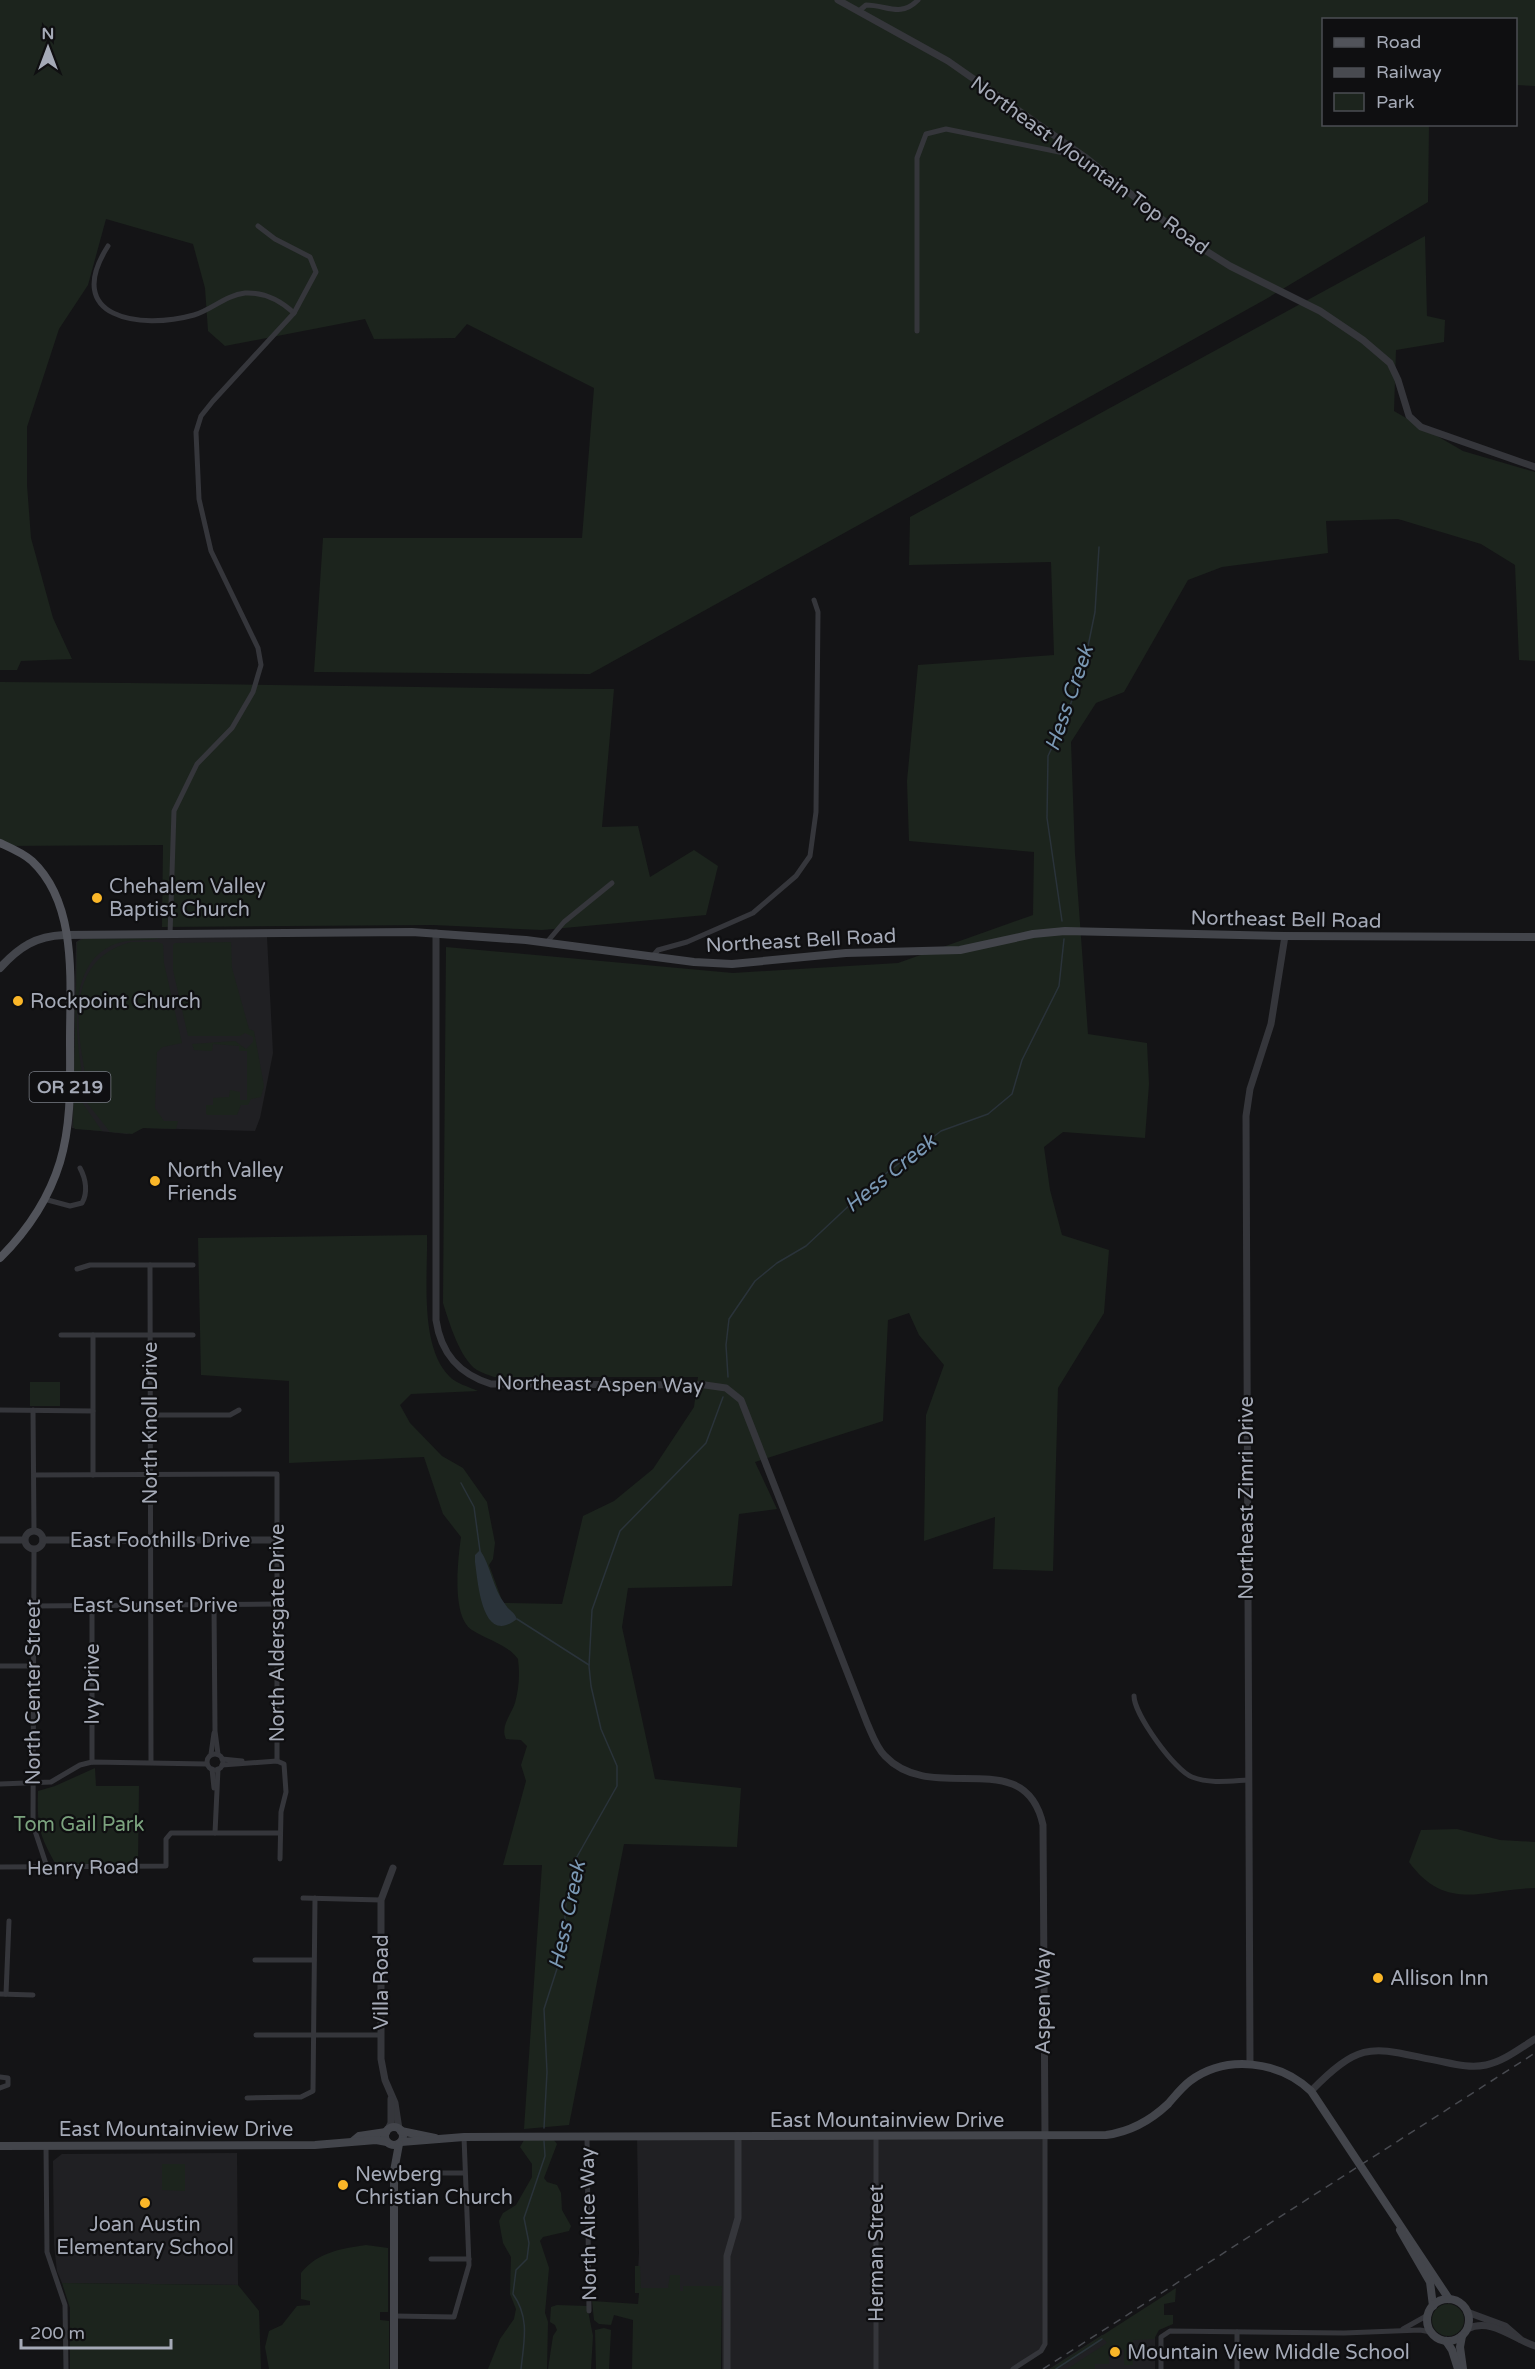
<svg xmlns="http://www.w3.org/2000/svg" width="1535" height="2369" font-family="'Varela Round',sans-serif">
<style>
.built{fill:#202023}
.green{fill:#1c241d}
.water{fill:#2a333a}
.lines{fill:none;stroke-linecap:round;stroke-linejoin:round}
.stream{stroke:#2a333a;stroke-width:1.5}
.minor{stroke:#35363b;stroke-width:5}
.tertiary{stroke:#35363b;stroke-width:7}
.secondary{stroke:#43454b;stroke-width:8}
.primary{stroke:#51535a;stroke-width:8}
.rail{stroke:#484a50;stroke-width:1.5;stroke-dasharray:8 6;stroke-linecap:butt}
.poi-dot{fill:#fab628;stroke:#0f0f11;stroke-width:2}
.labels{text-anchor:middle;stroke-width:4.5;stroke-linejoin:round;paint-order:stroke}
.shield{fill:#0f0f11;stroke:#787c85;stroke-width:1.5}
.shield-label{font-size:18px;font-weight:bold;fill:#a5aab7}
.street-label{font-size:20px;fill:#a5aab7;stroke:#0f0f11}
.poi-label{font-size:20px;fill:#a5aab7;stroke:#0f0f11;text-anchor:start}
.park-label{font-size:20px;fill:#7ba37e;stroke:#0f0f11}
.water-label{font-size:21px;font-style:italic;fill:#7a98b4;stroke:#0f0f11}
</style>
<rect width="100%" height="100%" fill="#141416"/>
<!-- built -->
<g class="built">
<path d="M267,937L273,1053L260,1118L255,1131L143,1128L127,1134L72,1128L76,942L82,938Z"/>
<path d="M637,2136H1045V2337L1041,2351L1014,2369H722V2291L637,2292L639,2253Z"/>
<path d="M237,2153L238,2285L62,2283L57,2271L54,2245L53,2161L62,2154Z"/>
<path d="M1102,2335H1155V2369H1049Z"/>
</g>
<!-- green -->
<g class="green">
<path d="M0,0H1535V86L1516,85V20H1324V124L1429,125L1428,202L1266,299L590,674L314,672L323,538H582L594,388L467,324L455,338L374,339L365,319L225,346L208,331L205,288L193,244L106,219L88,285L59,329L27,427V485L31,538L53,618L72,659L21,661L17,670H0Z"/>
<path d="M1425,236L1427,316L1445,320L1444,342L1396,350L1394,411L1463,451L1535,472V661L1519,660L1515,565L1481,544L1398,519L1326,521L1328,553L1222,567L1188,580L1124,692L1096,703L1071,742L1075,854L1088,1034L1147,1043L1149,1084L1145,1138L1063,1132L1044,1147L1050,1190L1062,1235L1109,1250L1104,1313L1058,1388L1053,1571L993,1569L995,1517L924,1541L926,1415L944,1365L919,1335L909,1313L888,1320L883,1421L755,1462L777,1509L739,1514L732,1586L628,1588L622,1627L655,1779L741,1788L737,1847L624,1844L569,2125L524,2129L542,1865H503L526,1781L521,1765L527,1746L521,1740L506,1739C500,1726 511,1715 515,1703C519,1689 520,1673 518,1659C507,1644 487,1640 472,1630C451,1617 458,1559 461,1537L443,1514L424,1457L289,1463V1381L201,1375L198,1238L427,1235C428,1274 419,1346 449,1376C455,1383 469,1387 478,1391L411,1394L400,1405L410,1423L442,1456L463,1468L487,1502L495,1543L493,1559L489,1565L503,1603L562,1604L583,1516L614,1501L653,1469L694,1407L698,1377H494C489,1375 482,1373 477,1370C460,1359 449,1322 443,1303L446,947L733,973L898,963L1033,915L1034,852L909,841L907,781L918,665L1054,655L1051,562L909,565L910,517Z"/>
<path d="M0,682C205,683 409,688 614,689L602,827L638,826L650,877L694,850L718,866L706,915L542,930L433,925L162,927L163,845L0,846Z"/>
<path d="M160,938C147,942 130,938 115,944C68,963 75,1027 81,1067C82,1076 77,1086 77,1095L102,1131L75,1129L73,1126L77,942L83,939Z"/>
<path d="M131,942H157L163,944L164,963L182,1043L163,1047L157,1052L155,1108L164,1121H178L176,1129L143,1128L132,1134L110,1132L80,1094C80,1085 86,1076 84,1067C75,1019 70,958 131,942Z"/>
<path d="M231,942L232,968L249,1029L254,1031L264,1086L261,1097L251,1099L248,1105H241L237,1115H208L206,1114V1105H213V1098L229,1097L230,1090L240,1092V1100H247V1051H239V1046L213,1044L212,1051L194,1050L192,1044L235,1041L246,1049L253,1042V1037L245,1033L240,1036H188L173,970V945L175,943Z"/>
<rect x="30" y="1382" width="30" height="24"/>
<path d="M95,1768L96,1786H139L138,1863L136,1865H56C39,1834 37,1827 38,1791L55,1786Z"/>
<path d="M1457,1829L1500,1840L1535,1842V1888C1484,1889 1446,1913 1409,1862L1421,1830Z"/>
<path d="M524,2140H554L557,2144L544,2178L547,2182L557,2185L561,2193L562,2210L571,2226L569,2231L543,2237L540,2241L549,2268L545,2313L548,2322L547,2369H488L500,2339L514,2319L516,2309L510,2294L511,2257L503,2243L499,2221L503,2213L516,2205L532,2177V2164L520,2147Z"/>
<path d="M162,2164H185V2191L162,2190Z"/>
<path d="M366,2245L388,2248V2312H380V2320L389,2321V2369H269L265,2347L269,2331L282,2325L297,2306L310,2305V2301L301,2299V2273C318,2252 340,2249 366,2245Z"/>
<path d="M635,2266H640L641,2288H668L670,2275H680V2291H683V2286H722L721,2369H632L633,2320L614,2315L611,2325L599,2324L594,2320L592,2301L638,2304L639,2293H635Z"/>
<path d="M62,2283L238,2285L259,2311L261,2369H70V2308Z"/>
<path d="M1176,2288L1175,2302L1164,2304V2315H1173V2324L1159,2330L1154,2339L1133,2340V2365H1124V2350H1109V2364H1095V2369H1067L1107,2343L1104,2339L1058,2369H1050Z"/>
<circle cx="1448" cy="2320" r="16"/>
<path d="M557,2305L587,2306L593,2336L591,2369H548L553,2336L557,2330L555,2325L550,2322L551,2307Z"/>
<path d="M604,2328L611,2330L609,2369H596L595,2330Z"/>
</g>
<!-- water -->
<path class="water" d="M480,1550C491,1566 493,1589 505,1604C509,1611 514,1611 517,1619C482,1647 478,1583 475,1562V1555Z"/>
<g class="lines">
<!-- stream -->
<g class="stream">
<path d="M1062,921L1047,818L1048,756L1067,715L1085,661L1095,612L1099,547"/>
<path d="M728,1377L726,1345L729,1319L755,1281L777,1263L806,1246L871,1185L941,1131L988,1114L1012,1094L1022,1060L1059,986L1064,939"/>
<path d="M461,1483L474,1507L480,1551"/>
<path d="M517,1619L589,1665"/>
<path d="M544,2128L547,2072L544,2009L563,1950L566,1900L574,1862L617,1786V1766L601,1729L591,1686L589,1666L592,1610L620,1531L706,1443L723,1397"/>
<path d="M521,2369C524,2341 530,2318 513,2294L516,2270L527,2259L529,2243L524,2218L545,2156L544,2141"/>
<path d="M1056,2369L1102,2339"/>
</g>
<!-- minor -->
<g class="minor">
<path d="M859,11L866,5C887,5 900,18 918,0"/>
<path d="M108,246C62,318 140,330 194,315C211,310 226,295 245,293C265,292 280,300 294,313"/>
<path d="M917,331V158L926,134L946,129L1064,153L1073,148"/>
<path d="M170,935L174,811L197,764L232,728L253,692L261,665L258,648L211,551L199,499L196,432L201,416L213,401L294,313L316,272L310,257L275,239L258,226"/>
<path d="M547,942L564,922L612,883"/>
<path d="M652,957L658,950L687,942L753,913L796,876L810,856L816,812L818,612L814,600"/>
<path d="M44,1199L70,1206L82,1203C88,1193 86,1179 80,1168"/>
<path d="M150,1265L151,1762"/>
<path d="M77,1269L90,1265H193"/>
<path d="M61,1335H193"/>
<path d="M93,1335V1475"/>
<path d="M0,1410L93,1411"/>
<path d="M33,1410L34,1531"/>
<path d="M150,1415H230L239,1410"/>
<path d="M34,1475L277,1474V1761"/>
<path d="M34,1550L33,1825L47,1867"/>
<path d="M214,1605L215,1731L218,1754"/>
<path d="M34,1606L277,1604"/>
<path d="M92,1606V1762"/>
<path d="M0,1666H32"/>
<path d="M1134,1696C1134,1714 1175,1771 1192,1777C1210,1784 1230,1781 1248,1780"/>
<circle cx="215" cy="1762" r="8"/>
<path d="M211,1754L214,1733"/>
<path d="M222,1759L242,1761"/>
<path d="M222,1765L277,1761L284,1764L286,1792L281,1812L280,1859"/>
<path d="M212,1769L214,1788"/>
<path d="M0,1784L51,1782L80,1765L92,1762L207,1764"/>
<path d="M215,1833L218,1769"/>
<path d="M0,1867L166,1866V1839L171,1833H280"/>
<path d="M303,1898L381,1900"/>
<path d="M255,1960H314"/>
<path d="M0,1994L33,1995"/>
<path d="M6,1994L9,1921"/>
<path d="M256,2035H381"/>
<path d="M0,2077L8,2078V2085L0,2088"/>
<path d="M247,2098L301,2097L313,2091L315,1898"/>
<path d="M587,2137L589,2311"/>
<path d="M876,2137V2369"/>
<path d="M46,2146L47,2252L65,2305L66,2369"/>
<path d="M432,2173H464"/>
<path d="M431,2259H469"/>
<path d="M394,2316L454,2317L469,2265L464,2137"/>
<path d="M1403,2329L1428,2315"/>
<path d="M1013,2369L1041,2351L1045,2344V2136"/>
<path d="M1161,2369V2337L1170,2331L1344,2333L1420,2330L1431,2332"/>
<path d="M1237,2369V2332"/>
</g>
<!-- tertiary -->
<g class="tertiary">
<path d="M838,0L948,61L1085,157L1184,237L1230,266L1320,311L1363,340L1390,363L1398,380L1409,416L1421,427L1535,467"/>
<path d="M436,933V1320C441,1354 459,1374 491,1384L705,1385L726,1388L741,1400L867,1723C872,1734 876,1747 885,1756C933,1807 1025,1742 1043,1825L1045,2136"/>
<circle cx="34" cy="1540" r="9"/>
<path d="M0,1540H24"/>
<path d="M43,1540H277"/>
<path d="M393,1868L381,1900V2059L385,2080L395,2103L399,2129"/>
<path d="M1250,2064L1246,1116L1250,1089L1271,1024L1285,936"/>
<path d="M1311,2091C1365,2036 1374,2049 1444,2062C1458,2065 1472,2068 1486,2065C1504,2061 1519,2049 1535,2039"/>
<path d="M388,2129L391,2123V2099"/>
<path d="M1467,2312L1505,2326L1520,2339"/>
<path d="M1467,2329C1491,2317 1513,2339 1535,2346"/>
<path d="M727,2369V2256L738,2218V2136"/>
</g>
<!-- secondary -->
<g class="secondary">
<path d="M0,968C19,947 36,936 64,935L412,932L526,940L694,962L732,964L846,953L960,950L1033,934L1065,931L1285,936L1535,937"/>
<circle cx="394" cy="2136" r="9"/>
<path d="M401,2131L435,2138"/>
<path d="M353,2141L359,2136L386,2132"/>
<path d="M401,2142L464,2137L1106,2135C1129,2132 1151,2120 1168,2104C1175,2096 1182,2087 1190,2081C1227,2054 1279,2061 1311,2091L1449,2299"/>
<path d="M0,2146L315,2145L376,2140L387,2142"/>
<path d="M1400,2230L1430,2282L1433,2306"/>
<circle cx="1448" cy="2320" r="21"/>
<path d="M1462,2336L1460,2347L1463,2369"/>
<path d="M1446,2341L1452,2350L1458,2369"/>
<path d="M394,2369V2171L399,2144"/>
</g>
<!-- primary -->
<path class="primary" d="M0,843C11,848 23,853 32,861C78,904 70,983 70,1039C70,1080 72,1122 60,1162C49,1198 27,1231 0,1258"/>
<!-- rail -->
<path class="rail" d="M1043,2369L1535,2053"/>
</g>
<!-- markers -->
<g class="poi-dot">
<circle cx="97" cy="898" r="6"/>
<circle cx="18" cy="1001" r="6"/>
<circle cx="155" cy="1181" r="6"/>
<circle cx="1378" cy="1978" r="6"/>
<circle cx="343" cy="2185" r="6"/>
<circle cx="145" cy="2203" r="6"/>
<circle cx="1115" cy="2352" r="6"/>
</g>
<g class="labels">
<!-- shield labels -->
<rect class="shield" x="29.5" y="1072" width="81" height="30" rx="4.5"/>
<g class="shield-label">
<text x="70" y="1093">OR 219</text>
</g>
<!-- street labels -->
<g class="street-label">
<text transform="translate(1090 165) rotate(36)" y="7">Northeast Mountain Top Road</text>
<text transform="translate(1286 919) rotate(1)" y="7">Northeast Bell Road</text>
<text transform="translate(801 940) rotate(-3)" y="7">Northeast Bell Road</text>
<text transform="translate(600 1384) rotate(1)" y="7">Northeast Aspen Way</text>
<text transform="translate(150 1423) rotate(-90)" y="7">North Knoll Drive</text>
<text transform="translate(1246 1498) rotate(-90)" y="7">Northeast Zimri Drive</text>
<text x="160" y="1547">East Foothills Drive</text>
<text x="155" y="1612">East Sunset Drive</text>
<text transform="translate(277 1633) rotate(-90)" y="7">North Aldersgate Drive</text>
<text transform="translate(92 1684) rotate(-90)" y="7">Ivy Drive</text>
<text transform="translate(33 1692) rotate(-90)" y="7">North Center Street</text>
<text transform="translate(83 1867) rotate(-1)" y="7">Henry Road</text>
<text transform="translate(381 1982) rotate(-90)" y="7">Villa Road</text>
<text transform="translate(1043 2001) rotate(-90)" y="7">Aspen Way</text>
<text x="887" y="2127">East Mountainview Drive</text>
<text x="176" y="2136">East Mountainview Drive</text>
<text transform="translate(588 2224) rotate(-91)" y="7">North Alice Way</text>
<text transform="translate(876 2253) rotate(-90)" y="7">Herman Street</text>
</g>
<!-- poi labels -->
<g class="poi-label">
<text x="109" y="893">Chehalem Valley<tspan x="109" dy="23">Baptist Church</tspan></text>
<text x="30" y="1008">Rockpoint Church</text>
<text x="167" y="1177">North Valley<tspan x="167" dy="23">Friends</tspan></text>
<text x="1390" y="1985">Allison Inn</text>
<text x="355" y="2181">Newberg<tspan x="355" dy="23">Christian Church</tspan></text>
<text x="145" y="2231" text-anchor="middle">Joan Austin<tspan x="145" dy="23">Elementary School</tspan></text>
<text x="1127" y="2359">Mountain View Middle School</text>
</g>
<!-- park labels -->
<g class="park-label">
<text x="79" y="1831">Tom Gail Park</text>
</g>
<!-- water labels -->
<g class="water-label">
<text transform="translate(1069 698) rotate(-71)" y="7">Hess Creek</text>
<text transform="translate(890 1173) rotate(-39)" y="7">Hess Creek</text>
<text transform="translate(567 1915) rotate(-78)" y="7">Hess Creek</text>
</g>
</g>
<!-- legend -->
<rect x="1322" y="18" width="195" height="108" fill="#0f0f11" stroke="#4b4d53" stroke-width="1.5"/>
<rect x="1334" y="38" width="30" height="9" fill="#51535a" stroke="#4b4d53" stroke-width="1.5"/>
<text x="1376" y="48" font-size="18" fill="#a5aab7">Road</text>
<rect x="1334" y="68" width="30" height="9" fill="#484a50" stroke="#4b4d53" stroke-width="1.5"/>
<text x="1376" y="78" font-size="18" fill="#a5aab7">Railway</text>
<rect x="1334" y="93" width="30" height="18" fill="#1c241d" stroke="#4b4d53" stroke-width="1.5"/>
<text x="1376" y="108" font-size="18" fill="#a5aab7">Park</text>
<!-- north arrow -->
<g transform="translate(48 48)" stroke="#0f0f11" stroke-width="4.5" paint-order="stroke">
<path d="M0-4.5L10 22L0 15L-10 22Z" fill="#a5aab7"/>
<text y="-9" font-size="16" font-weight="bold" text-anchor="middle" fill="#a5aab7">N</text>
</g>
<!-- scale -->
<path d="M21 2339v9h150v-9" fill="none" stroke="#a5aab7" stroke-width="3"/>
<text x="30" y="2339" font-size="18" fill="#a5aab7" stroke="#0f0f11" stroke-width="4.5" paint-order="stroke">200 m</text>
</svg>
